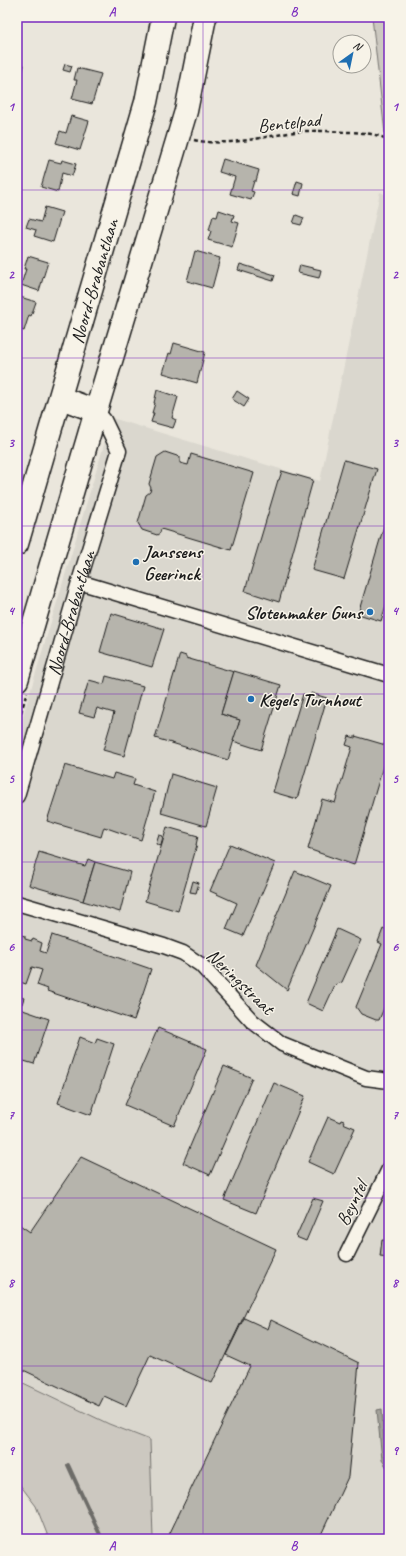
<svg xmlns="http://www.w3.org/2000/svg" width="406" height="1556" font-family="Caveat,sans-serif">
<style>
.built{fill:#dad7ce}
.green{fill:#ccc8c0;stroke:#74726e}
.water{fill:#a3a19a;stroke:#6d6c68}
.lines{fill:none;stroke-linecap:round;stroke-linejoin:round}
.stream{stroke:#6d6c68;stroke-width:4}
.building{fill:#b6b4ac;stroke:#1c1c1c}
.minor-casing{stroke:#1c1c1c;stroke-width:17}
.primary-casing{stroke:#1c1c1c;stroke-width:25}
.path{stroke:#1c1c1c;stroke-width:2.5;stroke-dasharray:4 3;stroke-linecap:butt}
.minor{stroke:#f7f3e8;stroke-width:14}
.primary{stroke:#f7f3e8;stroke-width:22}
.grid{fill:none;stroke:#7b2cbf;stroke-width:1;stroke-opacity:0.55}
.poi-dot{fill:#1f6fb2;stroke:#f7f3e8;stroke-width:1.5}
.labels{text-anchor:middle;stroke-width:3;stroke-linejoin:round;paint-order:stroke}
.street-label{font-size:19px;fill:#1c1c1c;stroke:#f7f3e8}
.poi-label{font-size:19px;font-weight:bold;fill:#1c1c1c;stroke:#f7f3e8;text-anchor:start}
.neatline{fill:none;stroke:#7b2cbf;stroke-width:1.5}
.grid-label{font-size:13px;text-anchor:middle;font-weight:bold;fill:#7b2cbf}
</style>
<rect width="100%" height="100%" fill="#eae6dc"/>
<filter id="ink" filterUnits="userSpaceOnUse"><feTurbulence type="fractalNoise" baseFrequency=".025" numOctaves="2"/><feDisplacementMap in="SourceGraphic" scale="8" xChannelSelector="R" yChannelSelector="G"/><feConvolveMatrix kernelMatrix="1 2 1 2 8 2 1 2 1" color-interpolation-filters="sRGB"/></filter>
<g filter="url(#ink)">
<!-- built -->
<path class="built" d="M380,192L389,196V1539H153L150,1440L109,1424L17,1379V736L112,418L320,481Z"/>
<!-- green -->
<g class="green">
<path d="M372,17H389V136L385,134Z"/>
<path d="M17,1380L109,1424L150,1440L153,1539H49L36,1506L17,1481Z"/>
</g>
<!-- water -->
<path class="water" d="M382,1409L385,1459L389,1464V1471L382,1460L377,1410Z"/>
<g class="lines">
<!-- stream -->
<path class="stream" d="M68,1465L102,1539"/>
</g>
<!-- building -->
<g class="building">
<path d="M17,63L24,65L22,73L17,72Z"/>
<path d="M65,64L72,66L70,72L63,70Z"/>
<path d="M77,68L101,74L92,104L72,99L77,80H74Z"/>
<path d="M71,116L89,121L80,150L56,143L60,131L66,133Z"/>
<path d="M223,159L259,170L256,181H254L251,191L254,192L251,200L230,194L235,177L219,172Z"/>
<path d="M49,160L61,163L62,160L76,164L72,176L62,173L58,192L41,187Z"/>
<path d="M297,181L303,183L300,196L293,194Z"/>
<path d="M45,207L62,212L53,242L34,236L36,230L26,227L29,219L41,222Z"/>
<path d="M219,210L234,215L232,221L239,223L232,247L208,240L211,231L209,230L213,216L217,217Z"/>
<path d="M296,215L304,218L301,225L293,223Z"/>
<path d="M195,251L220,258L212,288L187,281Z"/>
<path d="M28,256L48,262L39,291L21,285L26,269H24Z"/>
<path d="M240,264L275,275L273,281L238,270Z"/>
<path d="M300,265L321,270L319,278L298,273Z"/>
<path d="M17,296L36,302L31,316L29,315L24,331L17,329Z"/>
<path d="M174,343L205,352L197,383L163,373L169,353L171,354Z"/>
<path d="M157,390L178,397L172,418L176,420L173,428L151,422L154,413H152L155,403H154Z"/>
<path d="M237,391L249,399L244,407L232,399Z"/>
<path d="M165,452L180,457V463L188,465L191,454L254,473L231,550L161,529L160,533L157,535L142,530L138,523L146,495L150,492L151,488L149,484L157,457Z"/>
<path d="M344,460L377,469L344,579L312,570Z"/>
<path d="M282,471L313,480L279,602L245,591L278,480H279Z"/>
<path d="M389,509V596L381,621L358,614Z"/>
<path d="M111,613L164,629L152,667L100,652Z"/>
<path d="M180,654L186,656V658L234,672L221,714L240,720L228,760L155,738Z"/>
<path d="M234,671L281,685L261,750L233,741L240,720L221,714Z"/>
<path d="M106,676L143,686L124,756L103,750L114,713L97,708L94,717L79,713L89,680L104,684Z"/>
<path d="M311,693L327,698L297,799L273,792L303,694L310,696Z"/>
<path d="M349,736L355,738V736L389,746L354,865L308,849L322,799L335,803L352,747L346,745Z"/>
<path d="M65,765L112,779L114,773L135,779L133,785L155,792L141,840L104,827L101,837L47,821Z"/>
<path d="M171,774L217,788L206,826L161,813Z"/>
<path d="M167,827L198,836L196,845H197L178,911L145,901Z"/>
<path d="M159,835L163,836L161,846L156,844Z"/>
<path d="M230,844L275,863L243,936L226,929L237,903L210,891Z"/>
<path d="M39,852L85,866L88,859L95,862L83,901L29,885Z"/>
<path d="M95,862L130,872L120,912L83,901Z"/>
<path d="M295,871L331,886L287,990L256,965Z"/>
<path d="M193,881L199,883L196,893L190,892Z"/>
<path d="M337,929L361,940L342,982L335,985L323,1011L306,1003Z"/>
<path d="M383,929L389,932V996L379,1020H376L361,1014L356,1007L382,944L378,942Z"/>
<path d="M17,934L25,936V939L32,941L33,939L42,943L40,951L46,953L52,935L151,969L134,1020L47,991L48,989L37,985L42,970L32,967L26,984L17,981Z"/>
<path d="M17,996L24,998L22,1004L17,1001Z"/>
<path d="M17,1008L49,1019L34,1064L17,1059Z"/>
<path d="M158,1028L207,1049L174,1126L125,1105Z"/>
<path d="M80,1037L95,1043L97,1038L114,1044L91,1115L58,1103Z"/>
<path d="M224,1066L252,1078L210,1175L183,1163Z"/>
<path d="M274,1083L305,1096L256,1213L224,1200Z"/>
<path d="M328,1117L340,1122L341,1120L344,1121L343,1123L355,1128L334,1174L308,1162Z"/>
<path d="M81,1157L276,1249L212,1383L150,1355L126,1406L104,1396L99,1406L17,1367V1223L30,1232Z"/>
<path d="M313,1198L323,1201L306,1241L296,1237Z"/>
<path d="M382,1240L389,1241V1257L380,1256Z"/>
<path d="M244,1318L268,1329L271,1320L359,1363L348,1477L319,1539H167L250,1366L226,1355Z"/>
</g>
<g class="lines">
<!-- minor casing -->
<g class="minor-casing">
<g id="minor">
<path d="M79,582L389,675"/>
<path id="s1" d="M17,796L79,582L119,451L104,420L96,411"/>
<path d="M17,903L164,946L183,953L201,965L252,1021L282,1044L366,1078L389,1081"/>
<path d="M347,1254L389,1169"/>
</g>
</g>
<!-- primary casing -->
<g class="primary-casing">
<g id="primary">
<path d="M61,398L96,411"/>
<path id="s2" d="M17,544L146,102L163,17"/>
<path d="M17,680L96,411L186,111L205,17"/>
</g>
</g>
<!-- path -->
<g class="path">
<path d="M194,140C227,147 262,137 295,132C311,130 328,131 344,132C360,132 375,133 389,140"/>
<path d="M17,726L27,692"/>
</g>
<!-- minor -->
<use href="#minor" class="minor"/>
<!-- primary -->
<use href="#primary" class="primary"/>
</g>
</g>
<!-- grid -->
<path class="grid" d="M203,17V1539M17,190H389M17,358H389M17,526H389M17,694H389M17,862H389M17,1030H389M17,1198H389M17,1366H389"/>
<!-- markers -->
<g class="poi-dot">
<circle cx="136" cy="562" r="4"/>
<circle cx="370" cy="612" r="4"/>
<circle cx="251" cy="699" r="4"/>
</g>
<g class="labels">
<!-- street labels -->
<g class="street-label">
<text transform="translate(289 122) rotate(-6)" y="7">Bentelpad</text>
<text dy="7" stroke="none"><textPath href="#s2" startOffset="274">Noord-Brabantlaan</textPath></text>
<text dy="7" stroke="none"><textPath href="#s1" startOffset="191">Noord-Brabantlaan</textPath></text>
<text transform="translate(241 981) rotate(44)" y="7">Neringstraat</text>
<text transform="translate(351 1203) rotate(-64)" y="7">Beyntel</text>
</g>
<!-- poi labels -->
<g class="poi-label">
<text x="144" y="558">Janssens<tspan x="144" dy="22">Geerinck</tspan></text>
<text x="362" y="619" text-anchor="end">Slotenmaker Guns</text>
<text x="259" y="706">Kegels Turnhout</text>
</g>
</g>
<!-- margin -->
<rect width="406" height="1556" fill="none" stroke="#f7f3e8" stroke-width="44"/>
<!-- north arrow -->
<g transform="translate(352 54) rotate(33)"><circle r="19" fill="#f7f3e8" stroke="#9f9d96"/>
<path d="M0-3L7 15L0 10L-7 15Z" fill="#1f6fb2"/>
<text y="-6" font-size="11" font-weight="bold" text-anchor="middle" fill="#1c1c1c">N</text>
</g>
<rect x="22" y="22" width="362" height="1512" class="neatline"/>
<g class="grid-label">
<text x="112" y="16">A</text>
<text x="294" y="16">B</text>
<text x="11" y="111">1</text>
<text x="395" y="111">1</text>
<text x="11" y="279">2</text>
<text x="395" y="279">2</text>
<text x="11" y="447">3</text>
<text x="395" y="447">3</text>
<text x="11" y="615">4</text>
<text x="395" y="615">4</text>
<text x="11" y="783">5</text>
<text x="395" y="783">5</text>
<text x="11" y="951">6</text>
<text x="395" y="951">6</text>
<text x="11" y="1119">7</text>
<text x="395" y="1119">7</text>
<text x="11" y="1287">8</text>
<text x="395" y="1287">8</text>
<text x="11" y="1455">9</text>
<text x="395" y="1455">9</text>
<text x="112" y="1550">A</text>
<text x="294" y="1550">B</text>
</g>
</svg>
